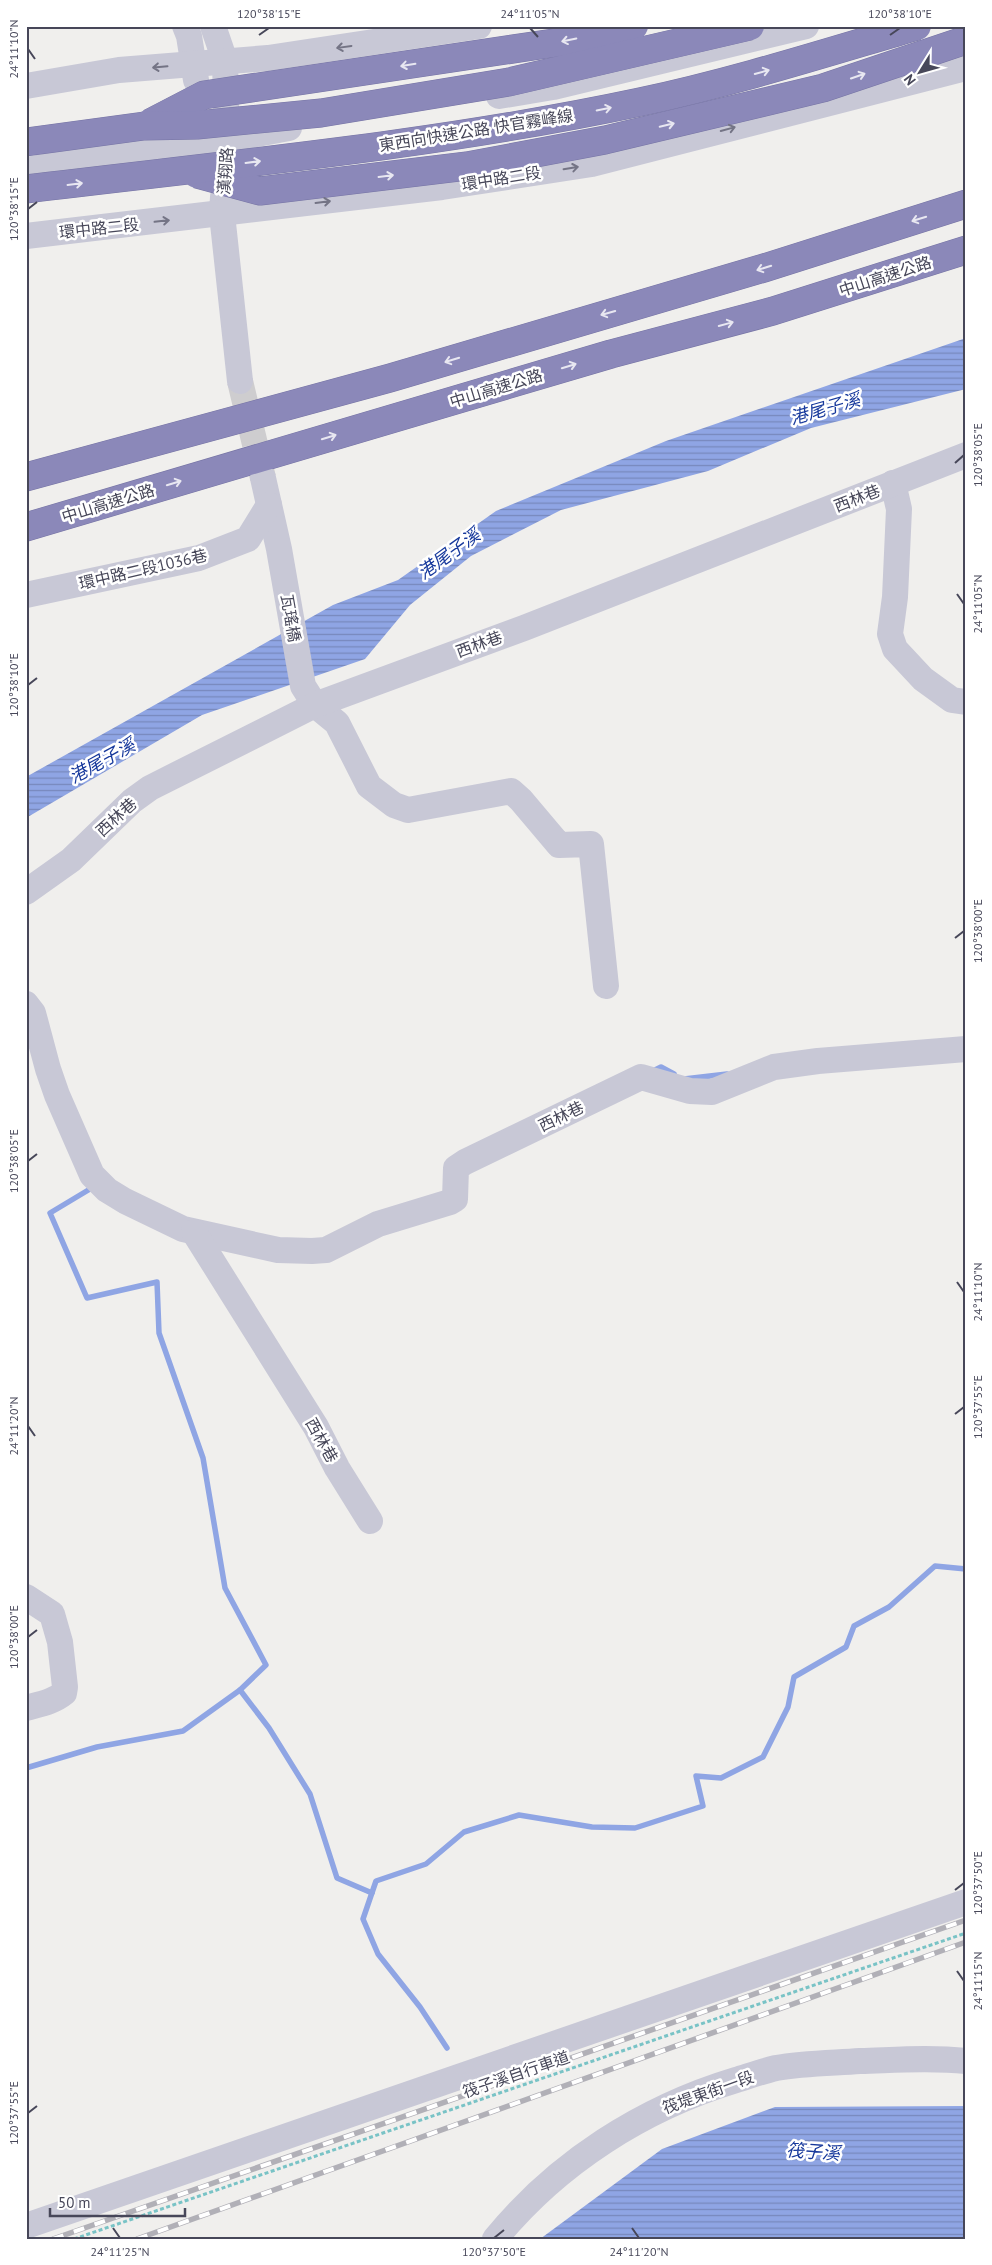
<svg xmlns="http://www.w3.org/2000/svg" width="992" height="2265" font-family="'PT Sans','Noto Sans TC',sans-serif">
<style>
.water{fill:url(#water-rules)}
.lines{fill:none;stroke-linecap:round;stroke-linejoin:round}
.stream{stroke:#8fa5e4;stroke-width:5.5}
.minor-tunnel{stroke:#cecdcf;stroke-width:26;stroke-dasharray:26 13;stroke-linecap:butt}
.highway-casing{stroke:#7674a4;stroke-width:29}
.path{stroke:#79c3c6;stroke-width:3;stroke-dasharray:4 2.5;stroke-linecap:butt}
.minor{stroke:#c8c8d6;stroke-width:26}
.highway{stroke:#8b88b9;stroke-width:28}
.rail-casing{stroke:#b1b0b7;stroke-width:5.5}
.rail{stroke:#fff;stroke-width:4;stroke-dasharray:11;stroke-linecap:butt}
.highway-bridge-casing{stroke:#7674a4;stroke-width:29;stroke-linecap:butt}
.highway-bridge{stroke:#8b88b9;stroke-width:28}
.oneway{stroke:#e8e7f1}
.oneway2{stroke:#747485}
.ticks{fill:none;stroke:#474759;stroke-width:2}
.labels{text-anchor:middle;stroke-width:5;stroke-linejoin:round;paint-order:stroke}
.street-label{font-size:16px;fill:#474759;stroke:#fff}
.water-label{font-size:18px;font-style:italic;fill:#17399c;stroke:#fff}
.neatline{fill:none;stroke:#474759;stroke-width:2}
.ticks-label{font-size:12px;text-anchor:middle;fill:#474759}
</style>
<defs>
<pattern id="water-rules" width="6" height="5" patternUnits="userSpaceOnUse" patternTransform="scale(1.25)"><rect width="6" height="5" fill="#8fa5e4"/><path d="M0 2.5h6" fill="none" stroke="#7788bc"/></pattern>
</defs>
<rect width="100%" height="100%" fill="#f0efed"/>
<!-- water -->
<g class="water">
<path d="M966,338V389L811,428L708,471L561,510L471,556L410,605L365,659L202,715L26,818V777L333,605L398,580L496,511L666,441Z"/>
<path d="M966,2106V2239H540L662,2149L775,2107Z"/>
</g>
<g class="lines">
<!-- stream -->
<g class="stream">
<path d="M653,1071L661,1067L674,1074"/>
<path d="M684,1079L727,1074"/>
<path d="M240,1690L269,1728L310,1794L337,1878L372,1893"/>
<path d="M26,1768L97,1747L183,1731L240,1690L266,1665L225,1588L203,1458L159,1333L157,1282L87,1298L50,1213L95,1186"/>
<path d="M447,2048L420,2007L378,1954L363,1919L376,1881L426,1864L464,1832L519,1815L592,1827L635,1828L703,1806L696,1776L721,1778L763,1757L788,1707L794,1677L846,1647L854,1626L889,1607L935,1566L966,1569"/>
</g>
<!-- minor-tunnel -->
<path class="minor-tunnel" d="M240,381L263,478"/>
<!-- highway casing -->
<g class="highway-casing">
<g id="highway">
<path d="M26,477L390,378L764,268L966,204"/>
<path d="M26,527L611,354L773,311L966,250"/>
</g>
</g>
<!-- path -->
<path class="path" d="M74,2239L966,1933"/>
<!-- minor -->
<g class="minor">
<path d="M185,26L189,36L196,80"/>
<path d="M213,26L225,61L227,143"/>
<path d="M26,86L119,70L268,58L479,26"/>
<path d="M499,96L553,87L806,26"/>
<path d="M26,170L117,154L204,144L289,128"/>
<path d="M223,197L222,214L240,381"/>
<path d="M26,236L442,187L592,164L966,68"/>
<path d="M263,478L279,549L303,686L315,705L337,723L369,786L394,805L408,810L511,791L521,800L559,845L591,844L606,986"/>
<path d="M893,483L899,509L895,597L890,634L895,649L923,679L952,700L966,702"/>
<path d="M26,595L199,558L248,539L269,505"/>
<path d="M26,892L71,860L132,801L150,788L315,705L524,628L966,455"/>
<path d="M26,1004L33,1013L48,1069L57,1095L92,1175L107,1190L125,1201L183,1229L278,1250L312,1251L326,1250L378,1224L450,1202L455,1199L456,1168L465,1162L641,1077L690,1091L712,1092L774,1067L818,1061L966,1049"/>
<path d="M194,1232L316,1427L337,1468L370,1521"/>
<path d="M26,1597L52,1614L60,1642L65,1687L64,1693C53,1702 40,1704 26,1708"/>
<path d="M26,2226L966,1902"/>
<path d="M495,2239C557,2163 643,2108 736,2080C749,2076 763,2071 776,2068C803,2063 832,2063 860,2061C895,2060 930,2057 966,2061"/>
</g>
<!-- highway -->
<use href="#highway" class="highway"/>
<!-- rail casing -->
<g class="rail-casing">
<g id="rail">
<path d="M53,2239L966,1920"/>
<path d="M137,2239L966,1942"/>
</g>
</g>
<!-- rail -->
<use href="#rail" class="rail"/>
<!-- highway-bridge casing -->
<g class="highway-bridge-casing">
<g id="highway-bridge">
<path d="M150,123L204,95L560,42L634,26"/>
<path d="M26,142L144,126L197,125L321,113L509,82L750,26"/>
<path d="M197,174L260,191L467,166L605,140L823,88L966,40"/>
<path d="M26,189C231,164 438,145 640,102C734,82 825,53 917,26"/>
</g>
</g>
<!-- highway-bridge -->
<use href="#highway-bridge" class="highway-bridge"/>
</g>
<!-- one-way arrows -->
<defs><path id="oneway-shaft" d="M-6 0H5M1.5-3L5.5 0L1.5 3" fill="none" stroke-width="1.6" stroke-linecap="round" stroke-linejoin="round" transform="scale(1.25)"/></defs>
<g class="oneway">
<use href="#oneway-shaft" transform="translate(569 40) rotate(168)"/>
<use href="#oneway-shaft" transform="translate(408 65) rotate(171)"/>
<use href="#oneway-shaft" transform="translate(762 72) rotate(-16)"/>
<use href="#oneway-shaft" transform="translate(858 76) rotate(-19)"/>
<use href="#oneway-shaft" transform="translate(604 109) rotate(-11)"/>
<use href="#oneway-shaft" transform="translate(667 125) rotate(-13)"/>
<use href="#oneway-shaft" transform="translate(253 162) rotate(-7)"/>
<use href="#oneway-shaft" transform="translate(386 176) rotate(-7)"/>
<use href="#oneway-shaft" transform="translate(75 184) rotate(-7)"/>
<use href="#oneway-shaft" transform="translate(919 219) rotate(163)"/>
<use href="#oneway-shaft" transform="translate(764 268) rotate(163)"/>
<use href="#oneway-shaft" transform="translate(608 313) rotate(164)"/>
<use href="#oneway-shaft" transform="translate(726 324) rotate(-15)"/>
<use href="#oneway-shaft" transform="translate(452 360) rotate(163)"/>
<use href="#oneway-shaft" transform="translate(569 366) rotate(-17)"/>
<use href="#oneway-shaft" transform="translate(329 437) rotate(-17)"/>
<use href="#oneway-shaft" transform="translate(174 483) rotate(-17)"/>
</g>
<g class="oneway2">
<use href="#oneway-shaft" transform="translate(344 47) rotate(172)"/>
<use href="#oneway-shaft" transform="translate(160 67) rotate(175)"/>
<use href="#oneway-shaft" transform="translate(728 129) rotate(-15)"/>
<use href="#oneway-shaft" transform="translate(571 168) rotate(-9)"/>
<use href="#oneway-shaft" transform="translate(323 202) rotate(-7)"/>
<use href="#oneway-shaft" transform="translate(162 221) rotate(-6)"/>
</g>
<!-- ticks -->
<path class="ticks" d="M530,28L538,37M259,35L269,28M890,35L900,28M28,49L35,59M28,209L37,202M955,463L964,455M957,594L964,604M28,685L37,678M955,938L964,931M28,1161L37,1154M957,1282L964,1292M955,1414L964,1407M28,1426L35,1436M28,1637L37,1630M955,1890L964,1883M957,1971L964,1981M28,2113L37,2106M113,2228L120,2238M632,2228L639,2238M494,2238L504,2230"/>
<g class="labels">
<!-- street labels -->
<g class="street-label">
<text transform="translate(476 130) rotate(-9)" y="6">東西向快速公路 快官霧峰線</text>
<text transform="translate(225 171) rotate(-86)" y="6">漢翔路</text>
<text transform="translate(501 178) rotate(-9)" y="6">環中路二段</text>
<text transform="translate(99 228) rotate(-6)" y="6">環中路二段</text>
<text transform="translate(885 276) rotate(-18)" y="6">中山高速公路</text>
<text transform="translate(496 388) rotate(-17)" y="6">中山高速公路</text>
<text transform="translate(857 498) rotate(-21)" y="6">西林巷</text>
<text transform="translate(108 503) rotate(-17)" y="6">中山高速公路</text>
<text transform="translate(143 569) rotate(-13)" y="6">環中路二段1036巷</text>
<text transform="translate(291 618) rotate(80)" y="6">瓦瑤橋</text>
<text transform="translate(479 644) rotate(-20)" y="6">西林巷</text>
<text transform="translate(116 817) rotate(-42)" y="6">西林巷</text>
<text transform="translate(561 1116) rotate(-26)" y="6">西林巷</text>
<text transform="translate(322 1440) rotate(61)" y="6">西林巷</text>
<text transform="translate(516 2074) rotate(-19)" y="6">筏子溪自行車道</text>
<text transform="translate(708 2092) rotate(-20)" y="6">筏堤東街一段</text>
</g>
<!-- water labels -->
<g class="water-label">
<text transform="translate(825 409) rotate(-16)" y="6">港尾子溪</text>
<text transform="translate(449 554) rotate(-36)" y="6">港尾子溪</text>
<text transform="translate(102 761) rotate(-29)" y="6">港尾子溪</text>
<text transform="translate(813 2152) rotate(4)" y="6">筏子溪</text>
</g>
</g>
<!-- border -->
<rect width="992" height="2265" fill="none" stroke="#ffffff" stroke-width="55"/>
<!-- north arrow -->
<g transform="translate(920 72) rotate(233)" stroke="#ffffff" stroke-width="4" paint-order="stroke">
<path d="M0-4L9 19L0 12L-9 19Z" fill="#474759"/>
<text y="-8" font-size="14" font-weight="bold" text-anchor="middle" fill="#474759">N</text>
</g>
<!-- scale -->
<path d="M50 2208v8h135v-8" fill="none" stroke="#474759" stroke-width="2.5"/>
<text x="58" y="2208" font-size="15" fill="#474759" stroke="#ffffff" stroke-width="4" paint-order="stroke">50 m</text>
<rect x="28" y="28" width="936" height="2210" class="neatline"/>
<g class="ticks-label">
<text x="269" y="18">120°38'15"E</text>
<text x="530" y="18">24°11'05"N</text>
<text x="900" y="18">120°38'10"E</text>
<text transform="translate(14 49) rotate(-90)" y="4">24°11'10"N</text>
<text transform="translate(14 209) rotate(-90)" y="4">120°38'15"E</text>
<text transform="translate(978 455) rotate(-90)" y="4">120°38'05"E</text>
<text transform="translate(978 604) rotate(-90)" y="4">24°11'05"N</text>
<text transform="translate(14 685) rotate(-90)" y="4">120°38'10"E</text>
<text transform="translate(978 931) rotate(-90)" y="4">120°38'00"E</text>
<text transform="translate(14 1161) rotate(-90)" y="4">120°38'05"E</text>
<text transform="translate(978 1292) rotate(-90)" y="4">24°11'10"N</text>
<text transform="translate(978 1407) rotate(-90)" y="4">120°37'55"E</text>
<text transform="translate(14 1426) rotate(-90)" y="4">24°11'20"N</text>
<text transform="translate(14 1637) rotate(-90)" y="4">120°38'00"E</text>
<text transform="translate(978 1883) rotate(-90)" y="4">120°37'50"E</text>
<text transform="translate(978 1981) rotate(-90)" y="4">24°11'15"N</text>
<text transform="translate(14 2113) rotate(-90)" y="4">120°37'55"E</text>
<text x="120" y="2256">24°11'25"N</text>
<text x="494" y="2256">120°37'50"E</text>
<text x="639" y="2256">24°11'20"N</text>
</g>
</svg>
